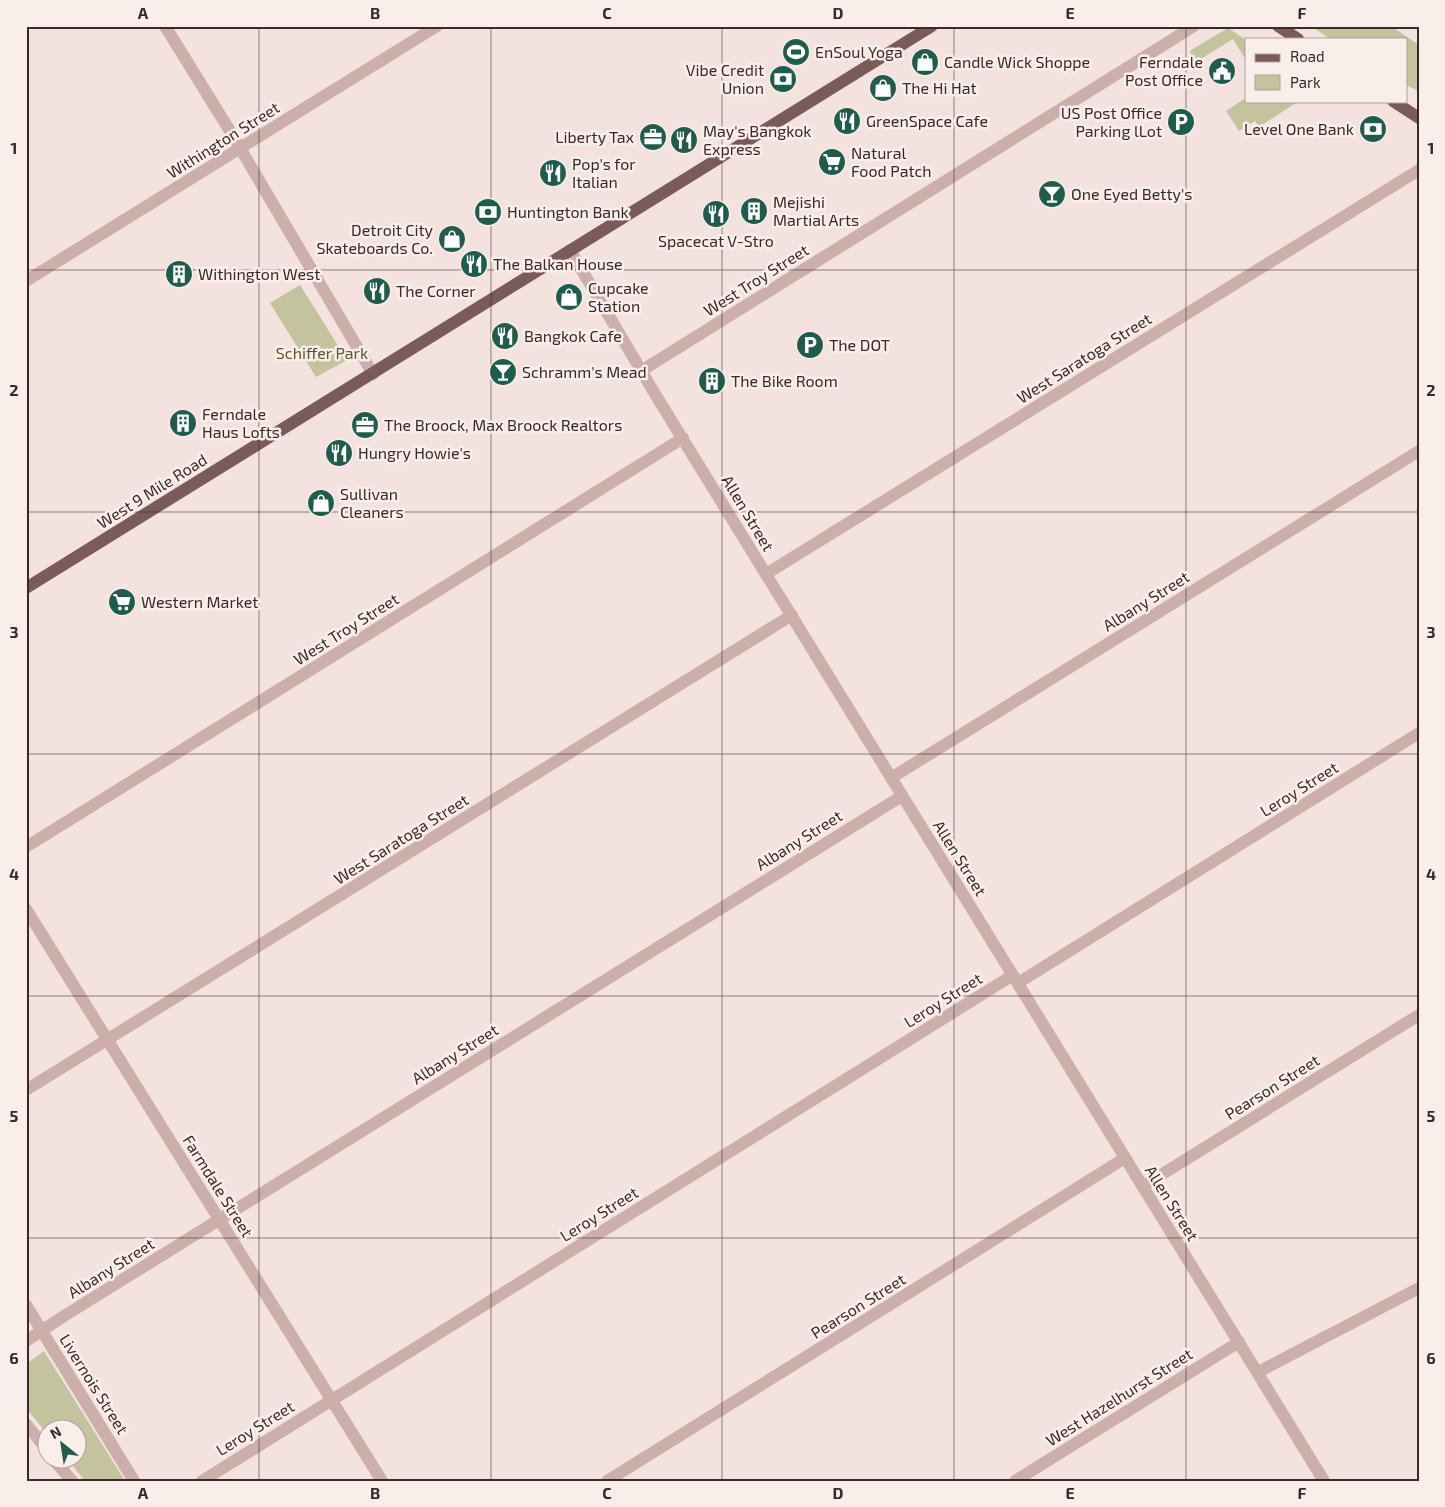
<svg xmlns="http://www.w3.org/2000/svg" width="1445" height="1507" font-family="'Exo 2',sans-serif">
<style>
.green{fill:#c3c39e}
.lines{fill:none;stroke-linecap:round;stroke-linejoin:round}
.minor{stroke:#ccaeaa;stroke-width:12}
.major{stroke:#7b5a5a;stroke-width:12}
.grid{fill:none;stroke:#39292a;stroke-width:1;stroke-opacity:0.55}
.labels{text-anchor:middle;stroke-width:5;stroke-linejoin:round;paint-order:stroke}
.poi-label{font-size:16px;fill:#39292a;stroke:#faeeeb;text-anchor:start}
.street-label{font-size:16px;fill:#39292a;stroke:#faeeeb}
.park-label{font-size:16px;fill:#57582d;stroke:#faeeeb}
.neatline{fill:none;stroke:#39292a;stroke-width:2}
.grid-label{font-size:16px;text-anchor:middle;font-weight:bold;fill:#39292a}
</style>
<rect width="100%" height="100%" fill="#f3e2de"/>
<!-- green -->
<g class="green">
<path d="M1311,26H1391L1419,45V91L1406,85V39H1330Z"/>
<path d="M1228,28L1246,40V60L1233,39L1196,62L1190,53L1191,50Z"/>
<path d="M1246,98V101H1299L1259,127L1255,121L1239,131L1226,111Z"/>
<path d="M300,285L347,360L316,377L270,303Z"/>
<path d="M44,1351L125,1481H85L68,1460H78V1430H48L47,1434L26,1408V1364Z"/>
</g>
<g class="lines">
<!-- minor -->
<g class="minor">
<path d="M165,26L230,131L373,374"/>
<path d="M570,250L655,394L1324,1481"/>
<path d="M26,281L437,26"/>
<path d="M641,371L1194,26"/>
<path d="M766,574L1419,170"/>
<path d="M891,778L1419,451"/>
<path d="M26,847L683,438"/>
<path d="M26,909L382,1481"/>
<path d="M1018,983L1419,733"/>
<path d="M26,1090L792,615"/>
<path d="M1143,1186L1419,1015"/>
<path d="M26,1305L134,1481"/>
<path d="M26,1341L64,1316L902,796"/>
<path d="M1258,1372L1419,1288"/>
<path d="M26,1424L48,1451"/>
<path d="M54,1460L72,1481"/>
<path d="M202,1481L1013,975"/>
<path d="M607,1481L1125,1158"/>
<path d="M1015,1481L1239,1342"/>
</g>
<!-- major -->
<g class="major">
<path d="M1278,26L1298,39"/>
<path d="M1393,101L1419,118"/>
<path d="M26,588L932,26"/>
</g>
</g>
<!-- grid -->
<path class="grid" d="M259,26V1481M491,26V1481M722,26V1481M954,26V1481M1186,26V1481M26,270H1419M26,512H1419M26,754H1419M26,996H1419M26,1238H1419"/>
<!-- icons -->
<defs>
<g id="stadium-disc" transform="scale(1.4375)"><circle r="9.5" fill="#1e5c4b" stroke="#faeeeb"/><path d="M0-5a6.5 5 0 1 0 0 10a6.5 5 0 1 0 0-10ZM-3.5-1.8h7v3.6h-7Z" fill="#fff"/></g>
<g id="shop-disc" transform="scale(1.4375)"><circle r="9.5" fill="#1e5c4b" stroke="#faeeeb"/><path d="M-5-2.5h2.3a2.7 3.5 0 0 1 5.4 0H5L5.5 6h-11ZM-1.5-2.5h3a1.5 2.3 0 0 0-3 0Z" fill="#fff"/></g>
<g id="civic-disc" transform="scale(1.4375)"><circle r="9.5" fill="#1e5c4b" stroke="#faeeeb"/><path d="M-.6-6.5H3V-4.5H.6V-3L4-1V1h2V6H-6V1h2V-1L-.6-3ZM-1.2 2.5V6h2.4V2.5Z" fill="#fff"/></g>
<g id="bank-disc" transform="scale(1.4375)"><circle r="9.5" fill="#1e5c4b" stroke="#faeeeb"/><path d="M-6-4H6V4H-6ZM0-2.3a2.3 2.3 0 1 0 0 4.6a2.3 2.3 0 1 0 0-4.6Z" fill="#fff"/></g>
<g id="restaurant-disc" transform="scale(1.4375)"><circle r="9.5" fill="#1e5c4b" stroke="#faeeeb"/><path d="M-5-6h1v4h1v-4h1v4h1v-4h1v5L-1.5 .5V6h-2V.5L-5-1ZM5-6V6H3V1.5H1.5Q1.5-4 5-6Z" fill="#fff"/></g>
<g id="parking-disc" transform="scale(1.4375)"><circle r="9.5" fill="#1e5c4b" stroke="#faeeeb"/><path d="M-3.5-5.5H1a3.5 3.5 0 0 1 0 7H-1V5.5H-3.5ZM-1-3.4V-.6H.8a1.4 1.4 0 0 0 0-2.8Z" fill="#fff"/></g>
<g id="office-disc" transform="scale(1.4375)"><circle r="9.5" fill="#1e5c4b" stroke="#faeeeb"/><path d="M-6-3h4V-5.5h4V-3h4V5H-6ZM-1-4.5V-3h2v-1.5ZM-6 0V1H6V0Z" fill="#fff"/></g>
<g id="supermarket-disc" transform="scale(1.4375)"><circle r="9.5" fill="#1e5c4b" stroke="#faeeeb"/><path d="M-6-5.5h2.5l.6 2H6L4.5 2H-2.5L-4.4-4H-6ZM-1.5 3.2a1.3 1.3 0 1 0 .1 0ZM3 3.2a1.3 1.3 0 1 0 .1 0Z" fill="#fff"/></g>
<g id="bar-disc" transform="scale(1.4375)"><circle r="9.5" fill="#1e5c4b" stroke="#faeeeb"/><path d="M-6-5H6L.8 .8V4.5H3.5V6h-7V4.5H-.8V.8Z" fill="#fff"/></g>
<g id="building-disc" transform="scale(1.4375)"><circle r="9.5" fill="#1e5c4b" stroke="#faeeeb"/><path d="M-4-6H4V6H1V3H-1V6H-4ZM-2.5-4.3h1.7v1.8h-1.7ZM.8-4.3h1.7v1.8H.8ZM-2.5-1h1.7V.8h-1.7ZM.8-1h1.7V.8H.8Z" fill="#fff"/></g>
</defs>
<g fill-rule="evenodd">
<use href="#stadium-disc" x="796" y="52"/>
<use href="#shop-disc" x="925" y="62"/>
<use href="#civic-disc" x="1222" y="71"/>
<use href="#bank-disc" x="783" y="79"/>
<use href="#shop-disc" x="883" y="88"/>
<use href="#restaurant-disc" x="847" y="121"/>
<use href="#parking-disc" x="1181" y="122"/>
<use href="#bank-disc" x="1373" y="129"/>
<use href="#office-disc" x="653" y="137"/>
<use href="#restaurant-disc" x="684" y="140"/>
<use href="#supermarket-disc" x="832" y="162"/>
<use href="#restaurant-disc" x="553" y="173"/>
<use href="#bar-disc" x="1052" y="194"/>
<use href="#building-disc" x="754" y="211"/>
<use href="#bank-disc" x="488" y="212"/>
<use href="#restaurant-disc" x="716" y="214"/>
<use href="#shop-disc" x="452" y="239"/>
<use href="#restaurant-disc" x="474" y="264"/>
<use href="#building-disc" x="179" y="274"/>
<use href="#restaurant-disc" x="377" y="291"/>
<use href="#shop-disc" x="569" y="297"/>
<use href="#restaurant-disc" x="505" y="336"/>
<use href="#parking-disc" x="810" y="345"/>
<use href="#bar-disc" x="503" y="372"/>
<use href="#building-disc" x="712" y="381"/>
<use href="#building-disc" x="183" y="423"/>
<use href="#office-disc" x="365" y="425"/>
<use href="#restaurant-disc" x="339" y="453"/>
<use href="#shop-disc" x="321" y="503"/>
<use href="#supermarket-disc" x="122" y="602"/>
</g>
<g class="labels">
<!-- poi labels -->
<g class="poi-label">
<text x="815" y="58">EnSoul Yoga</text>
<text x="944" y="68">Candle Wick Shoppe</text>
<text x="1203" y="68" text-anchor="end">Ferndale<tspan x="1203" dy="18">Post Office</tspan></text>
<text x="764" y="76" text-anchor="end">Vibe Credit<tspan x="764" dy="18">Union</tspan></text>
<text x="902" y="94">The Hi Hat</text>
<text x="1162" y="119" text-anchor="end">US Post Office<tspan x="1162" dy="18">Parking lLot</tspan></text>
<text x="866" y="127">GreenSpace Cafe</text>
<text x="1354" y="135" text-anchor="end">Level One Bank</text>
<text x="703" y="137">May's Bangkok<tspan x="703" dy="18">Express</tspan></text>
<text x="634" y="143" text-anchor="end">Liberty Tax</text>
<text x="851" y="159">Natural<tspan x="851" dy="18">Food Patch</tspan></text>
<text x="572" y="170">Pop's for<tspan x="572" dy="18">Italian</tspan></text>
<text x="1071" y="200">One Eyed Betty's</text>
<text x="773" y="208">Mejishi<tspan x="773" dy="18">Martial Arts</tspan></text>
<text x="507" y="218">Huntington Bank</text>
<text x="433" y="236" text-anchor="end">Detroit City<tspan x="433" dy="18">Skateboards Co.</tspan></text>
<text x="716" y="247" text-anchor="middle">Spacecat V-Stro</text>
<text x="493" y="270">The Balkan House</text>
<text x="198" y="280">Withington West</text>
<text x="588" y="294">Cupcake<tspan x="588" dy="18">Station</tspan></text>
<text x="396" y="297">The Corner</text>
<text x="524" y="342">Bangkok Cafe</text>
<text x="829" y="351">The DOT</text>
<text x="522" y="378">Schramm's Mead</text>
<text x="731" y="387">The Bike Room</text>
<text x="202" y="420">Ferndale<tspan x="202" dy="18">Haus Lofts</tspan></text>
<text x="384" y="431">The Broock, Max Broock Realtors</text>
<text x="358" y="459">Hungry Howie's</text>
<text x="340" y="500">Sullivan<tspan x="340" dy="18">Cleaners</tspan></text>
<text x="141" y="608">Western Market</text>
</g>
<!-- street labels -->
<g class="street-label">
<text transform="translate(223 140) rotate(-32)" y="6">Withington Street</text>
<text transform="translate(756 280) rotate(-32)" y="6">West Troy Street</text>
<text transform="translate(1084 358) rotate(-32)" y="6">West Saratoga Street</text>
<text transform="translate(152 491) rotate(-32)" y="6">West 9 Mile Road</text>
<text transform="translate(748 513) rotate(59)" y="6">Allen Street</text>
<text transform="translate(1146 601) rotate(-32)" y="6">Albany Street</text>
<text transform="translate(346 629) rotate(-32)" y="6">West Troy Street</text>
<text transform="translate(1299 789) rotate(-32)" y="6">Leroy Street</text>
<text transform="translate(401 839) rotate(-32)" y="6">West Saratoga Street</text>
<text transform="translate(799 840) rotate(-32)" y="6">Albany Street</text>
<text transform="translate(960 858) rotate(58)" y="6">Allen Street</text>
<text transform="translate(943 1000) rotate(-32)" y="6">Leroy Street</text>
<text transform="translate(455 1054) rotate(-32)" y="6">Albany Street</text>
<text transform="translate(1272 1087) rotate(-32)" y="6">Pearson Street</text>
<text transform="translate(218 1186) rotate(58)" y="6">Farmdale Street</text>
<text transform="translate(1172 1203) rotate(58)" y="6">Allen Street</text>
<text transform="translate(599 1214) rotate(-32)" y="6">Leroy Street</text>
<text transform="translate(111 1268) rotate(-32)" y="6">Albany Street</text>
<text transform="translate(858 1306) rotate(-32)" y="6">Pearson Street</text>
<text transform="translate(94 1384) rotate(58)" y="6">Livernois Street</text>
<text transform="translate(1119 1397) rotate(-32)" y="6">West Hazelhurst Street</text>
<text transform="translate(255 1428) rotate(-32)" y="6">Leroy Street</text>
</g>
<!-- park labels -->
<g class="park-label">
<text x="322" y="359">Schiffer Park</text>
</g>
</g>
<!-- border -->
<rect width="1445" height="1507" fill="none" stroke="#faeeeb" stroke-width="55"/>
<!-- legend -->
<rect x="1245" y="38" width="162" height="65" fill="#faeeeb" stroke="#ad9f9e"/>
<rect x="1255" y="54" width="25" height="8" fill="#7b5a5a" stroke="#ad9f9e"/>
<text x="1290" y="62" font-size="15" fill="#39292a">Road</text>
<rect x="1255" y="75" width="25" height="15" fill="#c3c39e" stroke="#ad9f9e"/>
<text x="1290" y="88" font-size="15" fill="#39292a">Park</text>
<!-- north arrow -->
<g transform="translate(62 1444) rotate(330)"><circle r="24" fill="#faeeeb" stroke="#ad9f9e"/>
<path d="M0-4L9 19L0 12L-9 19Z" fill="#1e5c4b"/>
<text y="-8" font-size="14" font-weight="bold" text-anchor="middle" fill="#39292a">N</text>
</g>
<rect x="28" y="28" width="1390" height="1452" class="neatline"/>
<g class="grid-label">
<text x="143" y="19">A</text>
<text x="375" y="19">B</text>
<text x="607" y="19">C</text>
<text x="838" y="19">D</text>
<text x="1070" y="19">E</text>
<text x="1302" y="19">F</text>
<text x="14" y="154">1</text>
<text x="1431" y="154">1</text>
<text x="14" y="396">2</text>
<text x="1431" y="396">2</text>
<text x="14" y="638">3</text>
<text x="1431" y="638">3</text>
<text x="14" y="880">4</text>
<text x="1431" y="880">4</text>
<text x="14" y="1122">5</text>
<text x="1431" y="1122">5</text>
<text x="14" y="1364">6</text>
<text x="1431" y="1364">6</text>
<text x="143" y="1499">A</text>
<text x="375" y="1499">B</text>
<text x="607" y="1499">C</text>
<text x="838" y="1499">D</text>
<text x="1070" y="1499">E</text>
<text x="1302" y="1499">F</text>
</g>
</svg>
